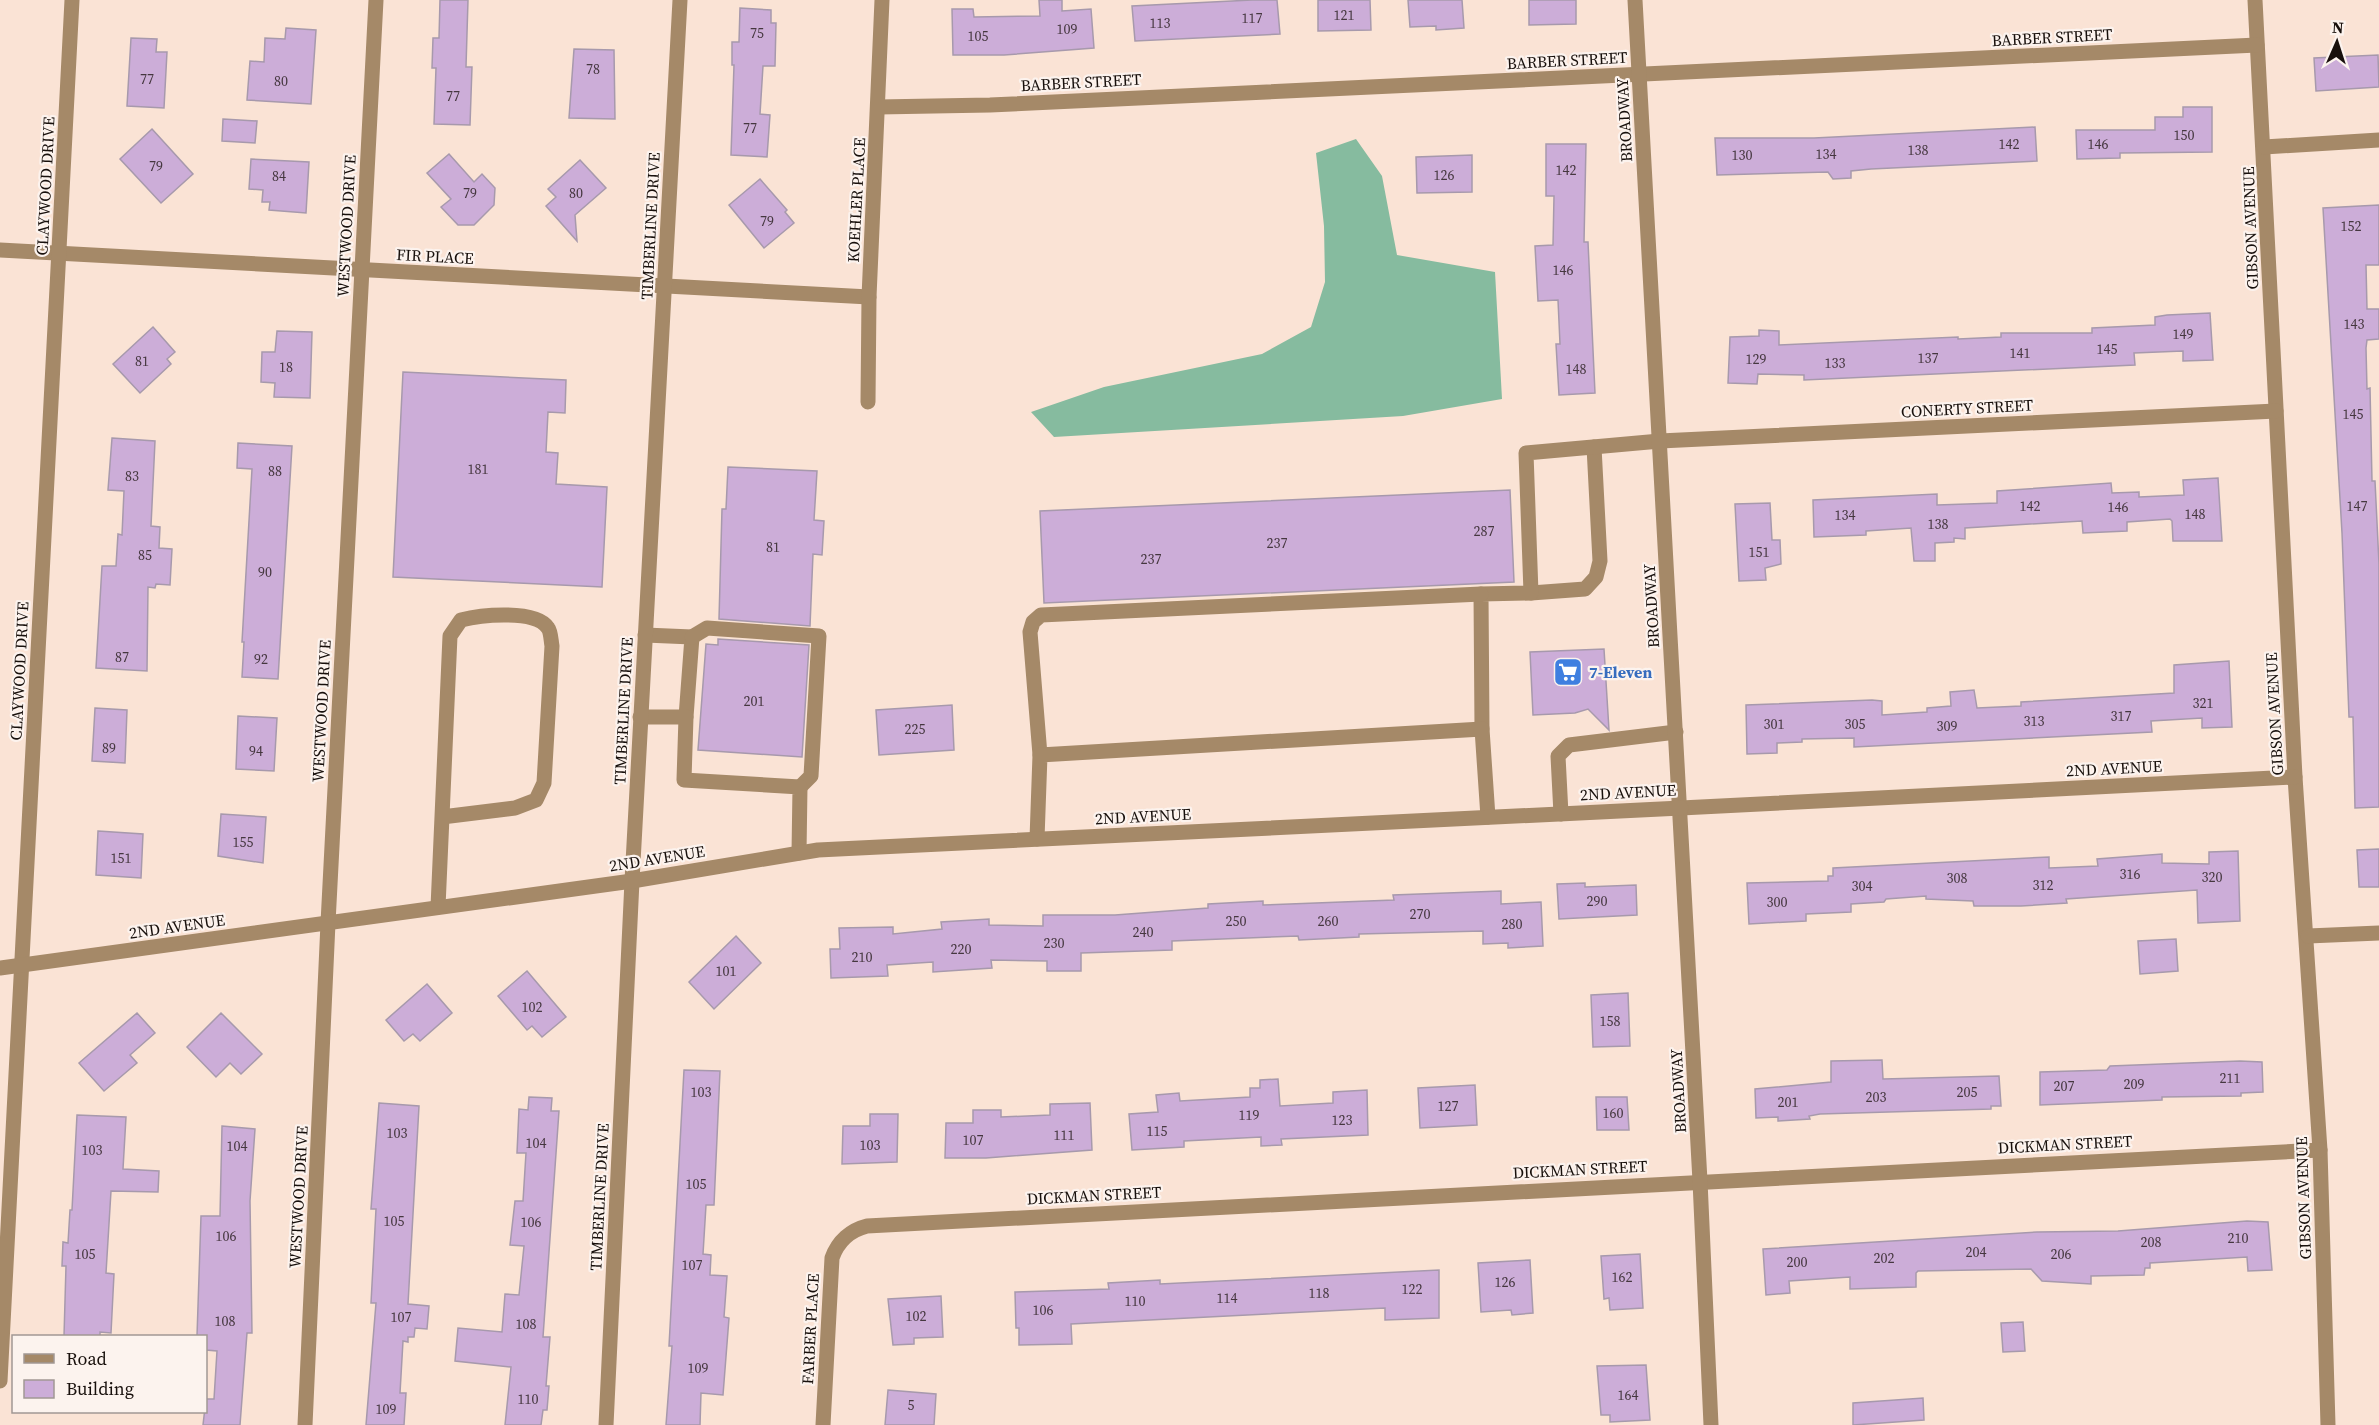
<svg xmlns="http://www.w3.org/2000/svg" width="2379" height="1425" font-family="'Source Serif 4',serif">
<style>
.forest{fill:#86bb9f}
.building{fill:#ccadd8;stroke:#a799ac;stroke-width:1.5}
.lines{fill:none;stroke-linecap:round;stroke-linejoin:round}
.service{stroke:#a58968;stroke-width:15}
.minor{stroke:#a58968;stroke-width:15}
.tertiary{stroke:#a58968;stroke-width:15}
.labels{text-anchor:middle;stroke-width:4.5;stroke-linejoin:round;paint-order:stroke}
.number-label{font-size:14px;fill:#45373f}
.street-label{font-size:16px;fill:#18100c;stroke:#fcf3ee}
.shop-label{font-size:16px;font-weight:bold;fill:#366cbe;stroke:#fcf3ee;text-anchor:start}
</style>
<rect width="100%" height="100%" fill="#fae3d5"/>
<!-- forest -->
<path class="forest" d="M1356,139L1382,176L1397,255L1495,272L1502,399L1403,416L1054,437L1031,412L1104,387L1262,354L1311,327L1325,282L1324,226L1316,153Z"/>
<!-- building -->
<g class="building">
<path d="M440,0H468L466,67H472L470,125L434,124L436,68H432L433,38H439Z"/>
<path d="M1039,0H1062V11L1091,9L1094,48L1004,55H953L952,9H973L974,17L1040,16Z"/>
<path d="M1252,0H1277L1280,34L1135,41L1132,6Z"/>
<path d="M1318,0H1370L1371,30L1318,31Z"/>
<path d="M1408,0H1462L1464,28L1436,30V26L1410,27Z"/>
<path d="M1529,0H1576V24L1529,25Z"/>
<path d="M740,8L771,10V23H776L775,66H763L760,114L770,115L767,157L731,155L734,65H732V42H739Z"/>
<path d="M286,28L316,30L311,104L247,100L250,61L264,62L265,38L285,39Z"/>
<path d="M131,38L157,39L156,52H167L164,108L127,106Z"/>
<path d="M574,49L614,50L615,119L569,118Z"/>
<path d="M2378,55L2379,87L2316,91L2314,58Z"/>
<path d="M2183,107H2212V152L2120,153V158L2077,159L2076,130H2155V117H2183Z"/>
<path d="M223,119L257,121L255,143L222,141Z"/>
<path d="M2035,127L2037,161L1871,169L1851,171V178L1833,179L1828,172L1717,175L1715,138H1814Z"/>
<path d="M152,129L193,174L161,203L120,159Z"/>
<path d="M1546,144H1586L1584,242H1588L1595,393L1559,395L1556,344H1560L1558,300L1538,301L1535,246L1553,245L1554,196H1546Z"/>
<path d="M449,154L474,182L482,174L495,188L494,205L474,225H458L441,207L451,199L427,173Z"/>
<path d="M1472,155V192L1417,193L1416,157Z"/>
<path d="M251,159L309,162L306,213L269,210L270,202H262L263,190L249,189Z"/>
<path d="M580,160L606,188L575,215L577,241L546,206L556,197L548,189Z"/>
<path d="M760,179L787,210L785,212L794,223L764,248L729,205Z"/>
<path d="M2379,205V265H2366L2367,309H2379V339L2367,340L2366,348L2367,389L2370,388L2372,481H2375L2379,564V807L2355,808L2353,717H2349L2342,533L2323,208Z"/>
<path d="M2210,313L2213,360L2183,361V351L2134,353L2135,365L1804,380V375L1758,374L1757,384L1728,383L1730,337L1759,336V330L1779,331V345L1958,337V339L2001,337V333H2092V328L2155,325V317L2167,315Z"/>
<path d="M153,327L175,352L167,359L171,364L140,393L113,364Z"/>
<path d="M277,331L312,332L310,398L274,397L275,383L261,382L262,352H275Z"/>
<path d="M403,372L566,380L565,413L548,412L546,452L558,453L556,484L607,487L602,587L393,577Z"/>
<path d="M112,438L155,441L151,526L160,527L159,548L172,549L170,585L156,584L155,588L148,587L147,671L96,668L102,566H116L118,534L122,535L124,491L108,490Z"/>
<path d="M238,443L292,446L278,679L242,677L244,642H242L252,469L237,468Z"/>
<path d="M728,467L817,471L814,520L824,521L822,555L813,554L810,626L719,619L722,509H726Z"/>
<path d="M2218,478L2222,541H2173L2172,521L2170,519L2127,522V531L2083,533L2082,521L1965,528V539L1954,538V542L1935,543V561H1914L1911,528L1866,531V535L1814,537L1813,500L1937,494V505L1997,503V491L2111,483L2112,493L2139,492V497L2184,495L2183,480Z"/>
<path d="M1510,490L1514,582L1044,603L1040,511Z"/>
<path d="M1770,503L1772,540H1780L1781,564L1765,568L1766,580L1739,581L1735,504Z"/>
<path d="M718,639L809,645L802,757L698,750L706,644L718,645Z"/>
<path d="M1604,649L1609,730L1588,709L1575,713L1533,715L1530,652Z"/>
<path d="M2229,661L2232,727L2202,728V718L2151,721L2152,732L1854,747V738L1802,739V742L1777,743V753L1747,754L1746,705L1872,700L1882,701V715L1927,712V708L1951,706L1950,692L1974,690L1977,708L2021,706V702L2174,693V665Z"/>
<path d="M952,705L954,750L879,755L876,710Z"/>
<path d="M95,708L127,710L125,763L92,761Z"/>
<path d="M238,716L277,718L274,771L236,769Z"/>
<path d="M221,814L266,817L263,863L218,856Z"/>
<path d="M98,831L143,834L141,878L96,875Z"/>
<path d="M2379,849V887H2359L2357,850Z"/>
<path d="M2238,851L2240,921L2198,923L2197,890L2066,899L2067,903L2021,906H1974L1973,901L1926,899V896L1886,899L1884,902L1851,904V912L1806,914V921L1749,924L1747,883L1828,881V876H1833V868L2049,857V868L2098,866L2097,859L2162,854V863L2209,864V852Z"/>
<path d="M1585,883V887L1636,885L1637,915L1559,919L1557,884Z"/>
<path d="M1501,891V904L1541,902L1543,946L1508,948V943L1483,944V931L1359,934V937L1299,940L1298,936L1172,941V950L1081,953V971H1047V961L991,960L992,968L933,972V962L887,965L888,976L831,978L830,949H840L839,928L893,927V934L942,929L941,922L989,919V925L1043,926V915H1115L1208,908V904L1263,901V905L1394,900L1393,895Z"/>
<path d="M736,936L761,963L714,1009L689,982Z"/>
<path d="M2176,939L2178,971L2140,974L2138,941Z"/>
<path d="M527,971L566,1017L542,1037L532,1026L527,1030L498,996Z"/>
<path d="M427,984L452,1013L420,1041L413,1034L404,1041L386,1020Z"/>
<path d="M1628,993L1630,1046L1593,1047L1591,995Z"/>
<path d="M137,1013L155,1033L130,1055L137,1063L104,1091L79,1063Z"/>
<path d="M221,1013L262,1054L241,1074L230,1063L216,1077L187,1047Z"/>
<path d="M1882,1060L1883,1079L1999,1076L2001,1106H1991V1109L1820,1114L1809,1116L1810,1119L1778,1121V1117L1756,1118L1755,1089L1831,1082V1061Z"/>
<path d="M2240,1061L2262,1062L2263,1092L2241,1093V1096L2162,1097V1100L2040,1105V1072L2107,1070L2110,1066Z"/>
<path d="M684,1070L720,1071L714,1205H706L703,1254L711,1255L710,1275L727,1276L724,1317L729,1318L723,1395L701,1393L700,1425H666L672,1346H669Z"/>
<path d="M1278,1079L1280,1106L1333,1103V1092L1367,1090L1368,1135L1281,1139L1282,1145L1261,1146V1137L1184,1141V1147L1132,1150L1129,1114L1158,1112L1156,1095L1179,1093L1180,1101L1250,1097V1088H1260V1080Z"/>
<path d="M1475,1085L1477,1125L1420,1128L1418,1088Z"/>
<path d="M529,1097L552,1098L551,1111H559L543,1337H550L546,1386H549L547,1410H543L541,1425H505L511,1367L455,1361L458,1328L502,1332L505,1294L519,1295L524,1246L510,1245L515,1201H523L526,1153H517L519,1109L528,1110Z"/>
<path d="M1596,1097H1627L1629,1130H1597Z"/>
<path d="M379,1103L419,1106L408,1304L429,1306L427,1329L415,1328L414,1337H408V1342L403,1341L400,1393H406L404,1425H366L376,1303H371L376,1209H371Z"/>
<path d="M1090,1103L1092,1150L986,1158H945L946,1123H973V1110H1001V1117L1050,1115V1104Z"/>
<path d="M870,1114H898L897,1162L842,1164L843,1126H870Z"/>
<path d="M77,1115L126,1117L123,1169L159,1171L158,1192L111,1191L106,1273L114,1274L111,1333L100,1332V1336H64L66,1266H62L63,1242L68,1243L70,1210H72Z"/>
<path d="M222,1126L255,1129L250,1201L252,1333H247L240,1425H203L206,1399H214L217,1351L206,1350V1336H197L201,1216H220Z"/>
<path d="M2247,1221L2268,1222L2272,1270L2248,1271L2247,1257L2150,1263V1268H2145L2144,1275L2091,1276V1284L2042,1281L2031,1269L1918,1271L1916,1273V1287L1850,1289V1277L1789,1281L1790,1293L1766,1295L1763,1249L2037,1232L2118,1231Z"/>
<path d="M1640,1254L1643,1308L1610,1310L1609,1298L1604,1299L1601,1256Z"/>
<path d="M1530,1260L1533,1313L1512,1315L1511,1310L1481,1312L1478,1263Z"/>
<path d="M1439,1270V1318L1385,1320V1308L1071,1324L1072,1344L1019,1345V1328H1016L1015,1292L1109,1289L1108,1283L1160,1280V1284Z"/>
<path d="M941,1296L943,1337L914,1338V1344L893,1345L888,1299Z"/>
<path d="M2023,1322L2025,1351L2003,1352L2001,1323Z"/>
<path d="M1646,1365L1650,1420L1610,1422V1415H1601L1597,1366Z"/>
<path d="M888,1390L936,1394L934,1425H885Z"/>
<path d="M1923,1398L1924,1420L1853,1425V1403Z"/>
</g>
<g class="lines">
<!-- service -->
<g class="service">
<path d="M1531,593L1585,589L1596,577L1600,561L1594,447"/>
<path d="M645,635L692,637L686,717"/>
<path d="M692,637L707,628L819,636L811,776L800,787"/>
<path d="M640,717H686L684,780L800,787L799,853"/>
<path d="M1482,729L1481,594L1531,593L1526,453L1660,441"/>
<path d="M1040,755L1030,632L1033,622L1041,615L1481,594"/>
<path d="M1561,814L1558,756L1569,745L1676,732"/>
<path d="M1037,839L1040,755L1482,729L1488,817"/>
<path d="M438,907L450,636L461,620C480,615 536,609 548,628C551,632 551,641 552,646L544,783L536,800L515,808L442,817"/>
</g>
<!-- minor -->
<g class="minor">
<path d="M2255,0L2295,777L2320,1150L2328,1425"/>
<path d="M878,107L990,105L2257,45"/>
<path d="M2264,147L2379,140"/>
<path d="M0,250L869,297"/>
<path d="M868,402L869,297L882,0"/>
<path d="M1660,441L2276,411"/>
<path d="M1681,808L2295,777"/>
<path d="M2308,936L2379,933"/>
<path d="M0,1381L72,0"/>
<path d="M305,1425L328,923L376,0"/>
<path d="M606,1425L632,881L680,0"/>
<path d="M823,1425L832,1258C838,1241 851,1230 867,1226L2320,1150"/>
</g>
<!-- tertiary -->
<g class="tertiary">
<path d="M1635,0L1700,1181L1711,1425"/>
<path d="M0,968L632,881L818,850L1681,808"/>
</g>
</g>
<!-- icons -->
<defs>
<g id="supermarket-square" transform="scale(1.5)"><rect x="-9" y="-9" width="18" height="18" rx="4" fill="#3f7fe0" stroke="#fcf3ee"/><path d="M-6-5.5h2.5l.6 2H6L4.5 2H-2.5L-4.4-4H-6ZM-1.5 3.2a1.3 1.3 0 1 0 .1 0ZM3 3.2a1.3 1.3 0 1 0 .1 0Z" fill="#fff"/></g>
</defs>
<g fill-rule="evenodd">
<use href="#supermarket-square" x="1568" y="672"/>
</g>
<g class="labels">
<!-- number labels -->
<g class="number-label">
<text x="1344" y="20">121</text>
<text x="1252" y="23">117</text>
<text x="1160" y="28">113</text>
<text x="1067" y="34">109</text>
<text x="757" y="38">75</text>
<text x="978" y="41">105</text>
<text x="593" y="74">78</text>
<text x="147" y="84">77</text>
<text x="281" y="86">80</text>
<text x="453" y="101">77</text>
<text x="750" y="133">77</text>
<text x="2184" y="140">150</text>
<text x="2009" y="149">142</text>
<text x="2098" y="149">146</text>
<text x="1918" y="155">138</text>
<text x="1826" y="159">134</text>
<text x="1742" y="160">130</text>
<text x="156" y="171">79</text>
<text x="1566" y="175">142</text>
<text x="1444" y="180">126</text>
<text x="279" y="181">84</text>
<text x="470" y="198">79</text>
<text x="576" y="198">80</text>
<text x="767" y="226">79</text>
<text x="2351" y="231">152</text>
<text x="1563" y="275">146</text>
<text x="2354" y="329">143</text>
<text x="2183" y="339">149</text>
<text x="2107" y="354">145</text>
<text x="2020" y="358">141</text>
<text x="1928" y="363">137</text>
<text x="1756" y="364">129</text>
<text x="142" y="366">81</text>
<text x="1835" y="368">133</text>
<text x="286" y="372">18</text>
<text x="1576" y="374">148</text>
<text x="2353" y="419">145</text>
<text x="478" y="474">181</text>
<text x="275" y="476">88</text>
<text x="132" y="481">83</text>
<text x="2030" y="511">142</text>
<text x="2357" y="511">147</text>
<text x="2118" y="512">146</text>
<text x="2195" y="519">148</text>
<text x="1845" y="520">134</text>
<text x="1938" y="529">138</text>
<text x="1484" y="536">287</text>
<text x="1277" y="548">237</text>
<text x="773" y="552">81</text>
<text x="1759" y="557">151</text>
<text x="145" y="560">85</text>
<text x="1151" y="564">237</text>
<text x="265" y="577">90</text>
<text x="122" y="662">87</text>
<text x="261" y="664">92</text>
<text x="754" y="706">201</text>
<text x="2203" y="708">321</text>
<text x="2121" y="721">317</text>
<text x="2034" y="726">313</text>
<text x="1774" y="729">301</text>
<text x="1855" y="729">305</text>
<text x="1947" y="731">309</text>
<text x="915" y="734">225</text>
<text x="109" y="753">89</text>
<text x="256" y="756">94</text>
<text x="243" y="847">155</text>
<text x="121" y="863">151</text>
<text x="2130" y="879">316</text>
<text x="2212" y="882">320</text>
<text x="1957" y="883">308</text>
<text x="2043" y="890">312</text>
<text x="1862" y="891">304</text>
<text x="1597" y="906">290</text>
<text x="1777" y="907">300</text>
<text x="1420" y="919">270</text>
<text x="1236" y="926">250</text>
<text x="1328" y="926">260</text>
<text x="1512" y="929">280</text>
<text x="1143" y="937">240</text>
<text x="1054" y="948">230</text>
<text x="961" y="954">220</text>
<text x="862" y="962">210</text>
<text x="726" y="976">101</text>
<text x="532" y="1012">102</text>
<text x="1610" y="1026">158</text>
<text x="2230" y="1083">211</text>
<text x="2134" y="1089">209</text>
<text x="2064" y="1091">207</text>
<text x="701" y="1097">103</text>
<text x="1967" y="1097">205</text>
<text x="1876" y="1102">203</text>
<text x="1788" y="1107">201</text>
<text x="1448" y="1111">127</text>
<text x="1613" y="1118">160</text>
<text x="1249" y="1120">119</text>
<text x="1342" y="1125">123</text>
<text x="1157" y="1136">115</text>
<text x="397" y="1138">103</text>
<text x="1064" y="1140">111</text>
<text x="973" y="1145">107</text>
<text x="536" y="1148">104</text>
<text x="870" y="1150">103</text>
<text x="237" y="1151">104</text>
<text x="92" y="1155">103</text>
<text x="696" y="1189">105</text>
<text x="394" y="1226">105</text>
<text x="531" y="1227">106</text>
<text x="226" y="1241">106</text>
<text x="2238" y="1243">210</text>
<text x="2151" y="1247">208</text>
<text x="1976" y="1257">204</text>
<text x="85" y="1259">105</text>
<text x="2061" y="1259">206</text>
<text x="1884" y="1263">202</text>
<text x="1797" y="1267">200</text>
<text x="692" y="1270">107</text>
<text x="1622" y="1282">162</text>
<text x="1505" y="1287">126</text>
<text x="1412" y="1294">122</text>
<text x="1319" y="1298">118</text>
<text x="1227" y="1303">114</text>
<text x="1135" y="1306">110</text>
<text x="1043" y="1315">106</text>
<text x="916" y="1321">102</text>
<text x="401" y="1322">107</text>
<text x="225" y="1326">108</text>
<text x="526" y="1329">108</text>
<text x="698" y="1373">109</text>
<text x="1628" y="1400">164</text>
<text x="528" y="1404">110</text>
<text x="911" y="1410">5</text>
<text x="386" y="1414">109</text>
</g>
<!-- street labels -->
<g class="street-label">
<text transform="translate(2052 37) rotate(-3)" y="6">BARBER STREET</text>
<text transform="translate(1567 60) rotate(-3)" y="6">BARBER STREET</text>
<text transform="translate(1081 82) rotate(-3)" y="6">BARBER STREET</text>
<text transform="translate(1624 120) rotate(-93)" y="6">BROADWAY</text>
<text transform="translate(45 186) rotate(-87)" y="6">CLAYWOOD DRIVE</text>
<text transform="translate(856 200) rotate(-87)" y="6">KOEHLER PLACE</text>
<text transform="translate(346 226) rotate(-87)" y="6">WESTWOOD DRIVE</text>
<text transform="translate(650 226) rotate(-87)" y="6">TIMBERLINE DRIVE</text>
<text transform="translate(2250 228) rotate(-92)" y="6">GIBSON AVENUE</text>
<text transform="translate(435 256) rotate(3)" y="6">FIR PLACE</text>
<text transform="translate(1967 408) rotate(-3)" y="6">CONERTY STREET</text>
<text transform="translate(1651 606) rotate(-93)" y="6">BROADWAY</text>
<text transform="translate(19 671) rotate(-87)" y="6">CLAYWOOD DRIVE</text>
<text transform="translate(321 711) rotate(-87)" y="6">WESTWOOD DRIVE</text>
<text transform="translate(623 711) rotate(-87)" y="6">TIMBERLINE DRIVE</text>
<text transform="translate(2274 714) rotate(-93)" y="6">GIBSON AVENUE</text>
<text transform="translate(2114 768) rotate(-3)" y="6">2ND AVENUE</text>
<text transform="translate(1628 792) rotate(-3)" y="6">2ND AVENUE</text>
<text transform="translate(1143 816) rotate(-3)" y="6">2ND AVENUE</text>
<text transform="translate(657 858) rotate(-9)" y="6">2ND AVENUE</text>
<text transform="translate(177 926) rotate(-8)" y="6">2ND AVENUE</text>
<text transform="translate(1678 1091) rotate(-93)" y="6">BROADWAY</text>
<text transform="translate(2065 1144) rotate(-3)" y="6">DICKMAN STREET</text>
<text transform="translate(1580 1169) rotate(-3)" y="6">DICKMAN STREET</text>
<text transform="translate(1094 1195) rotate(-3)" y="6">DICKMAN STREET</text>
<text transform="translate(298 1197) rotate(-87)" y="6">WESTWOOD DRIVE</text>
<text transform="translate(599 1197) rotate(-87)" y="6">TIMBERLINE DRIVE</text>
<text transform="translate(2303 1198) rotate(-92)" y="6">GIBSON AVENUE</text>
<text transform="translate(810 1329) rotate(-87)" y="6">FARBER PLACE</text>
</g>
<!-- shop labels -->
<g class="shop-label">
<text x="1589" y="678">7-Eleven</text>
</g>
</g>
<!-- legend -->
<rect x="12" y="1335" width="195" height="78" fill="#fcf3ee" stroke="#a19894" stroke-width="1.5"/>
<rect x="24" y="1354" width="30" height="9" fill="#a58968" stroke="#a19894" stroke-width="1.5"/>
<text x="66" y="1365" font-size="18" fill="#18100c">Road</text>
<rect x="24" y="1380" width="30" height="18" fill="#ccadd8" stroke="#a19894" stroke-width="1.5"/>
<text x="66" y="1395" font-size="18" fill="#18100c">Building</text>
<!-- north arrow -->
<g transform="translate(2337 42) rotate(3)" stroke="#fcf3ee" stroke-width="4.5" paint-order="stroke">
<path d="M0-4.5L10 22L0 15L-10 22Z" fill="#18100c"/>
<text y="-9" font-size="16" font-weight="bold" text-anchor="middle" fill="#18100c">N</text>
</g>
</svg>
